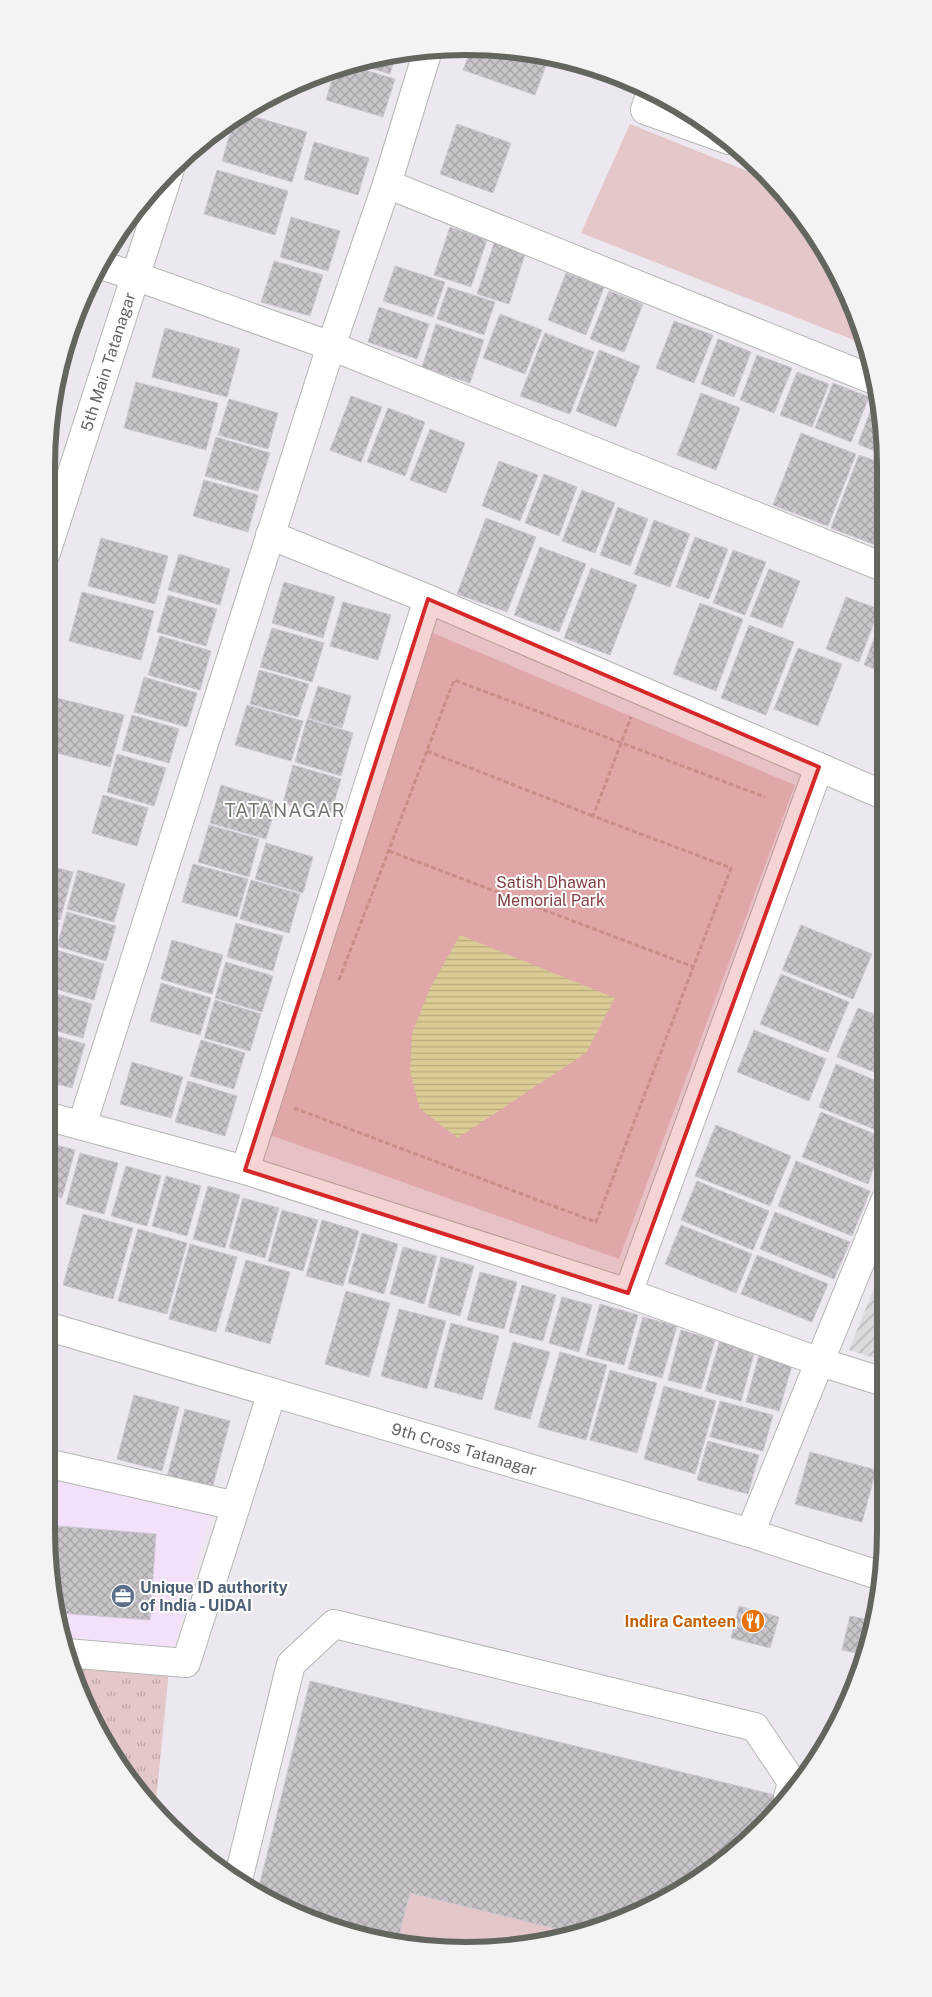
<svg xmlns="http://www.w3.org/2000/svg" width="932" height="1997" font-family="'Public Sans',sans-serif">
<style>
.commercial{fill:#f3e1fa}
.industrial{fill:url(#industrial-furrows)}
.grass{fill:url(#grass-tufts)}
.park{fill:#e3c7c9}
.water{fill:url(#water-rules)}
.building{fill:url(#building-cross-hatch);stroke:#cec6d3}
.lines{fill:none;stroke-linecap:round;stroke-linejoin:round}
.minor-casing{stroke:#b4b8b2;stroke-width:30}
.path{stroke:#c3a9a1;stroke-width:3;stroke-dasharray:5 2.5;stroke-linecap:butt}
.minor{stroke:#fff;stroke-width:28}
.marked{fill:#d62828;fill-opacity:0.2;stroke:#d62828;stroke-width:4;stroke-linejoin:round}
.labels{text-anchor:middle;stroke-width:4;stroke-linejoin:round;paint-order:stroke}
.street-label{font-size:16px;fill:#62665f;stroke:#fff}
.park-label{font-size:16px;fill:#824143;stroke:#fff}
.service-label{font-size:16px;font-weight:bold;fill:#4e5e75;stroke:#fff;text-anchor:start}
.food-label{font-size:16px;font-weight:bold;fill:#c56008;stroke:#fff;text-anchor:end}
.quarter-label{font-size:19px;letter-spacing:1px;fill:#747770;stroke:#fff}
.rim{fill:none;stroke:#62665f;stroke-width:6}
</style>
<defs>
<pattern id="industrial-furrows" width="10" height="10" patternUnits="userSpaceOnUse" patternTransform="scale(1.25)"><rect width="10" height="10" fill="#dcd9de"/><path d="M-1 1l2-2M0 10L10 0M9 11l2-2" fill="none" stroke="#b6b4b7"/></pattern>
<pattern id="grass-tufts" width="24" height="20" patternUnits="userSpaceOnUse" patternTransform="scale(1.25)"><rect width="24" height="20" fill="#e3c7c9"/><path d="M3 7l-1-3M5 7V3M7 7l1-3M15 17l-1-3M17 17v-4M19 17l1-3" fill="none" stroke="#bba5a6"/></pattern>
<pattern id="water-rules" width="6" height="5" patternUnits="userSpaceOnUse" patternTransform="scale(1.25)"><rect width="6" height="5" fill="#dcf5b2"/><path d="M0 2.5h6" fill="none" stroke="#b6ca94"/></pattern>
<pattern id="building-cross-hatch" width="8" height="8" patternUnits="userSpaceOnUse" patternTransform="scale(1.25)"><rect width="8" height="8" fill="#c8c4ca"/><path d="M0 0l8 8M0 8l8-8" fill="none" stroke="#a6a3a7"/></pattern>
</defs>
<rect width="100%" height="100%" fill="#ede8ef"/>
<!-- commercial -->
<path class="commercial" d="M46,1448L216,1493L169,1670L68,1661L46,1531Z"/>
<!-- industrial -->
<path class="industrial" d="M885,1261V1361L849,1350Z"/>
<!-- grass -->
<path class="grass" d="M69,1666L169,1670L155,1812L150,1808L102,1741Z"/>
<!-- park -->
<g class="park">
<path d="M630,124L767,179L799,210L854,305L864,344L581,233Z"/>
<path d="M433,633L795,785L619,1259L270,1135Z"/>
<path d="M410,1893L577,1934L521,1947L397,1943Z"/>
</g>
<!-- water -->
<path class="water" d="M460,935L615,998L586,1053L458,1138L420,1109L410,1071L412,1034L430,988Z"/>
<!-- building -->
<g class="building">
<path d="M472,47L550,55L535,95L463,70Z"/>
<path d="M396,53L390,74L354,63L384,54Z"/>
<path d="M348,65L395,79L383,117L326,100L335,69Z"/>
<path d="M241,113L307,132L292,182L222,161L235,116Z"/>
<path d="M457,124L511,143L493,193L440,174Z"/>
<path d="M314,142L369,158L358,195L304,179Z"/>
<path d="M217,170L288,191L275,235L204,214Z"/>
<path d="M291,217L340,231L328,271L280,257Z"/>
<path d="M450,227L487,240L471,287L434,275Z"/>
<path d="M494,243L525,254L509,304L477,294Z"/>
<path d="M274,261L323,275L310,316L261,302Z"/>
<path d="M395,266L445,282L433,317L383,301Z"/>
<path d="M566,273L604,287L586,335L548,320Z"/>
<path d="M448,287L495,302L484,335L437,319Z"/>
<path d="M609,291L643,304L624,352L590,339Z"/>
<path d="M84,294L69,343H67L78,306Z"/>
<path d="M379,307L429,324L417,359L368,342Z"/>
<path d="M500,314L542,330L525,374L483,358Z"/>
<path d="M674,321L713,335L694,383L656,368Z"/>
<path d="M436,324L484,340L470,383L422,367Z"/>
<path d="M165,328L240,349L227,397L152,377Z"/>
<path d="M545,333L594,352L570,414L520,396Z"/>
<path d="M718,339L751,352L734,397L701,384Z"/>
<path d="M65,350L68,351L54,398V384Z"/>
<path d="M599,350L640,366L616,427L576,411Z"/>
<path d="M757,355L792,368L774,413L740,400Z"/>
<path d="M797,372L829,384L812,427L780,415Z"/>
<path d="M136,382L218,403L206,450L124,428Z"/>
<path d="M833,383L869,397L851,442L815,428Z"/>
<path d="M701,393L740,408L716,470L677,455Z"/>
<path d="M351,396L382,407L361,462L330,450Z"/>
<path d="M229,399L278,413L268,449L218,435Z"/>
<path d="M874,401L880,403L882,411V454L858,444Z"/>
<path d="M388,408L425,422L405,476L367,462Z"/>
<path d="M430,429L465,443L446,493L410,480Z"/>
<path d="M801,433L856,454L828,526L773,505Z"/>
<path d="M216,437L270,453L258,491L205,476Z"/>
<path d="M859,455L882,463L883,535L878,546L831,528Z"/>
<path d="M499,461L538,475L520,521L482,506Z"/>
<path d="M544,474L577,487L559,536L525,523Z"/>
<path d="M204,480L258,495L248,532L193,516Z"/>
<path d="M582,490L615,503L595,553L562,541Z"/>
<path d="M618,507L648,519L630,566L600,555Z"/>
<path d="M486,518L536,537L507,612L457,594Z"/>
<path d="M654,520L690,534L670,587L634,574Z"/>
<path d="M695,537L728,549L709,599L676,587Z"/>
<path d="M101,538L168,556L155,604L88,586Z"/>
<path d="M540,547L586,564L559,632L514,615Z"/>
<path d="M733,550L766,562L745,615L713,603Z"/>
<path d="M179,554L230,569L220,605L168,590Z"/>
<path d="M591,568L637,585L610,655L564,638Z"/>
<path d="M769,569L800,581L782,628L750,616Z"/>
<path d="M284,582L335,597L323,638L272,623Z"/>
<path d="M82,592L154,611L141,660L69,641Z"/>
<path d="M168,595L217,609L206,646L157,632Z"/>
<path d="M846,597L879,609L859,662L826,649Z"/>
<path d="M343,602L391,615L378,660L330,646Z"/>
<path d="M700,603L743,619L716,691L673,674Z"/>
<path d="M883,615V672L864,665Z"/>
<path d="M749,625L794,642L766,715L721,698Z"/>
<path d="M272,628L324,643L312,682L260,667Z"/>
<path d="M160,636L211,651L200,690L148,675Z"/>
<path d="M798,648L842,664L818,726L774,709Z"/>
<path d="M259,670L309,684L298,717L250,704Z"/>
<path d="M144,677L197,693L187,727L134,712Z"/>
<path d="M318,686L351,696L342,728L308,718Z"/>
<path d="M53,697L124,715L110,767L46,750V723Z"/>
<path d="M247,705L303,721L291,761L235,745Z"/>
<path d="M132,715L179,729L169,763L122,750Z"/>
<path d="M307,719L353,733L341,776L295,762Z"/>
<path d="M117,754L166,768L154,806L107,792Z"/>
<path d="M293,765L341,779L330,816L283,803Z"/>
<path d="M221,785L277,802L266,839L210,823Z"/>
<path d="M103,795L148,808L137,846L92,833Z"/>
<path d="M209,825L259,839L249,877L198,862Z"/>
<path d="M266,843L313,857L303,893L255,879Z"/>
<path d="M193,864L248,879L237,917L182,902Z"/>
<path d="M46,865L73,872L60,920L46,916Z"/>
<path d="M78,870L125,884L114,922L67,909Z"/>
<path d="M251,880L300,894L289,933L240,919Z"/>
<path d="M67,912L116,926L106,961L57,946Z"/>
<path d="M46,920L59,923L46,969Z"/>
<path d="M236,923L283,936L273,971L227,957Z"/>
<path d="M801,925L872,954L853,999L782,970Z"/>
<path d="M172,940L223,955L212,994L161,979Z"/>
<path d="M56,950L104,964L94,1000L46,986Z"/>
<path d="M226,962L273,976L262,1012L215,998Z"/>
<path d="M781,974L849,1002L828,1052L760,1024Z"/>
<path d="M161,983L211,998L200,1035L150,1021Z"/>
<path d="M47,991L92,1004L83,1038L46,1028Z"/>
<path d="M215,1000L261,1014L250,1051L204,1038Z"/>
<path d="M858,1008L884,1018V1076L837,1057Z"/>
<path d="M754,1030L826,1059L809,1101L737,1072Z"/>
<path d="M46,1033L85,1044L72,1088L46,1081Z"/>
<path d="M201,1040L245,1053L234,1089L190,1076Z"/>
<path d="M132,1062L183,1077L171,1118L120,1104Z"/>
<path d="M836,1064L884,1084V1125L881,1132L819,1107Z"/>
<path d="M188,1081L237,1096L225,1136L175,1122Z"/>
<path d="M821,1112L884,1138L868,1184L802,1157Z"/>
<path d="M716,1125L791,1156L770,1206L695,1176Z"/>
<path d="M46,1142L75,1150L62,1198L46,1193Z"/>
<path d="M80,1153L118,1163L104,1214L66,1204Z"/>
<path d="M796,1161L870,1191L852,1236L778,1206Z"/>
<path d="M126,1166L161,1176L147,1226L111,1216Z"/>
<path d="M166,1176L201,1186L187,1236L152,1226Z"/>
<path d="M697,1181L769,1211L753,1250L681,1220Z"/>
<path d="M208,1186L240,1195L225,1248L193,1239Z"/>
<path d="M243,1198L279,1208L265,1258L229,1248Z"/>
<path d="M282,1210L318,1220L303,1271L268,1261Z"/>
<path d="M775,1212L850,1242L834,1279L760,1249Z"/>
<path d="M83,1214L133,1228L113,1299L63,1285Z"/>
<path d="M322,1220L359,1231L343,1286L306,1276Z"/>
<path d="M681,1225L752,1254L736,1293L665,1264Z"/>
<path d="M138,1229L187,1243L167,1314L118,1301Z"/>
<path d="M362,1233L398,1244L384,1294L348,1283Z"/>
<path d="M190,1244L237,1257L216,1332L169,1319Z"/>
<path d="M403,1247L437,1256L424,1304L390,1294Z"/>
<path d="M757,1255L828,1284L812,1322L741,1294Z"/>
<path d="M441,1257L474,1266L460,1316L428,1307Z"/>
<path d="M246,1260L290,1272L270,1344L225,1331Z"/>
<path d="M480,1272L517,1282L504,1329L467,1320Z"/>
<path d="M522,1285L556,1295L543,1341L509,1332Z"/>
<path d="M346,1291L390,1303L369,1377L325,1364Z"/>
<path d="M562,1297L592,1305L579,1352L549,1343Z"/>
<path d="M600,1304L638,1315L624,1365L586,1355Z"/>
<path d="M399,1309L446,1321L427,1389L381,1376Z"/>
<path d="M643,1317L677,1326L662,1378L628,1369Z"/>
<path d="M451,1323L499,1336L482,1400L434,1387Z"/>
<path d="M681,1330L715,1340L701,1389L668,1380Z"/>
<path d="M720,1340L755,1350L741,1401L705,1391Z"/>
<path d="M513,1342L550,1352L530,1419L494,1409Z"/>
<path d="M560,1352L607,1365L586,1440L538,1427Z"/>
<path d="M759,1355L792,1365L779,1411L746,1402Z"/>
<path d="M610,1370L657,1383L637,1453L590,1440Z"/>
<path d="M664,1386L716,1401L695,1474L644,1459Z"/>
<path d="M134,1395L179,1407L162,1471L117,1459Z"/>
<path d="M720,1401L773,1415L763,1451L710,1437Z"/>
<path d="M185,1409L230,1421L212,1489L167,1477Z"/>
<path d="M708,1441L759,1455L748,1494L697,1480Z"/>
<path d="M810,1452L876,1470L862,1522L795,1504Z"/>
<path d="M46,1525L156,1534L150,1620L60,1613Z"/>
<path d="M739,1606L779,1617L770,1648L731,1638Z"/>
<path d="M850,1616L875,1621L865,1655L842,1650Z"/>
<path d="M310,1681L775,1795L770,1817L676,1895L601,1929L577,1934L410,1893L397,1943H384L257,1895Z"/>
</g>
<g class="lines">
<!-- minor casing -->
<g class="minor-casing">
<g id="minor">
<path d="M651,92L645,110L729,140"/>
<path d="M387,184L874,380"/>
<path d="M100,265L135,276L331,346L883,567"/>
<path d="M270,535L428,599L819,767L628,1293"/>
<path id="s1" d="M46,553L170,169"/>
<path d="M819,767L883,795"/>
<path d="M46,1116L245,1170L628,1293L820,1362L884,1382"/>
<path d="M82,1125L331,346L387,184L428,50"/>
<path d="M245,1170L428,599"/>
<path id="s2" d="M46,1326L750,1533L881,1576"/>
<path d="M46,1463L236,1506"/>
<path d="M750,1533L885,1201"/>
<path d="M66,1653L186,1663L272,1392"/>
<path d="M238,1880L291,1664L334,1624L755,1727L792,1782L788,1797"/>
</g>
</g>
<!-- path -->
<g class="path">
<path d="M427,751L593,816"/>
<path d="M389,851L694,967"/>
<path d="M339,980L454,680L765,797"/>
<path d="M294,1108L596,1222L731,868L593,816L631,717"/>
</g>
<!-- minor -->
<use href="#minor" class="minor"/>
</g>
<!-- marked area -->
<path class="marked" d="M428,599L819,767L628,1293L245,1170Z"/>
<!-- icons -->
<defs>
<g id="office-disc" transform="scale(1.25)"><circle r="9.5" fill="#5c6f8a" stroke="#fff"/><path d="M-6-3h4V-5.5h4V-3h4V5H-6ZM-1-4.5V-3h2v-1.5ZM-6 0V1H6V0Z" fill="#fff"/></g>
<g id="restaurant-disc" transform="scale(1.25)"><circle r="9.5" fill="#e8710a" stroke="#fff"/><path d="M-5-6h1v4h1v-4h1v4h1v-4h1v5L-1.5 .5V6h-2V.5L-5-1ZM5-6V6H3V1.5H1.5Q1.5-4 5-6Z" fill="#fff"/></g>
</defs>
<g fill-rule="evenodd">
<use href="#office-disc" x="123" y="1596"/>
<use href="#restaurant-disc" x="753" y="1621"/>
</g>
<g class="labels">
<!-- street labels -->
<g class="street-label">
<text dy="6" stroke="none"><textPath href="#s1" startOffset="201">5th Main Tatanagar</textPath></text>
<text dy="6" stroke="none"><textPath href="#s2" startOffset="436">9th Cross Tatanagar</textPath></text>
</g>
<!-- park labels -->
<g class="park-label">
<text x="551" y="888">Satish Dhawan<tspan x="551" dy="18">Memorial Park</tspan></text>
</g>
<!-- service labels -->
<g class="service-label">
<text x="140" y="1593">Unique ID authority<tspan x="140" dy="18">of India - UIDAI</tspan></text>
</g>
<!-- food labels -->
<g class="food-label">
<text x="736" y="1627">Indira Canteen</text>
</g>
<!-- quarter labels -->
<g class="quarter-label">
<text x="285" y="817">TATANAGAR</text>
</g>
</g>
<!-- crop -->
<path d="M0 0H932V1997H0ZM466 55H466A411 411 0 0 1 877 466V1531A411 411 0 0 1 466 1942H466A411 411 0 0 1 55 1531V466A411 411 0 0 1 466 55Z" fill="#f2f3f2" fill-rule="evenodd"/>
<path class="rim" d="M466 55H466A411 411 0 0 1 877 466V1531A411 411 0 0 1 466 1942H466A411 411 0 0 1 55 1531V466A411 411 0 0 1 466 55Z"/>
</svg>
